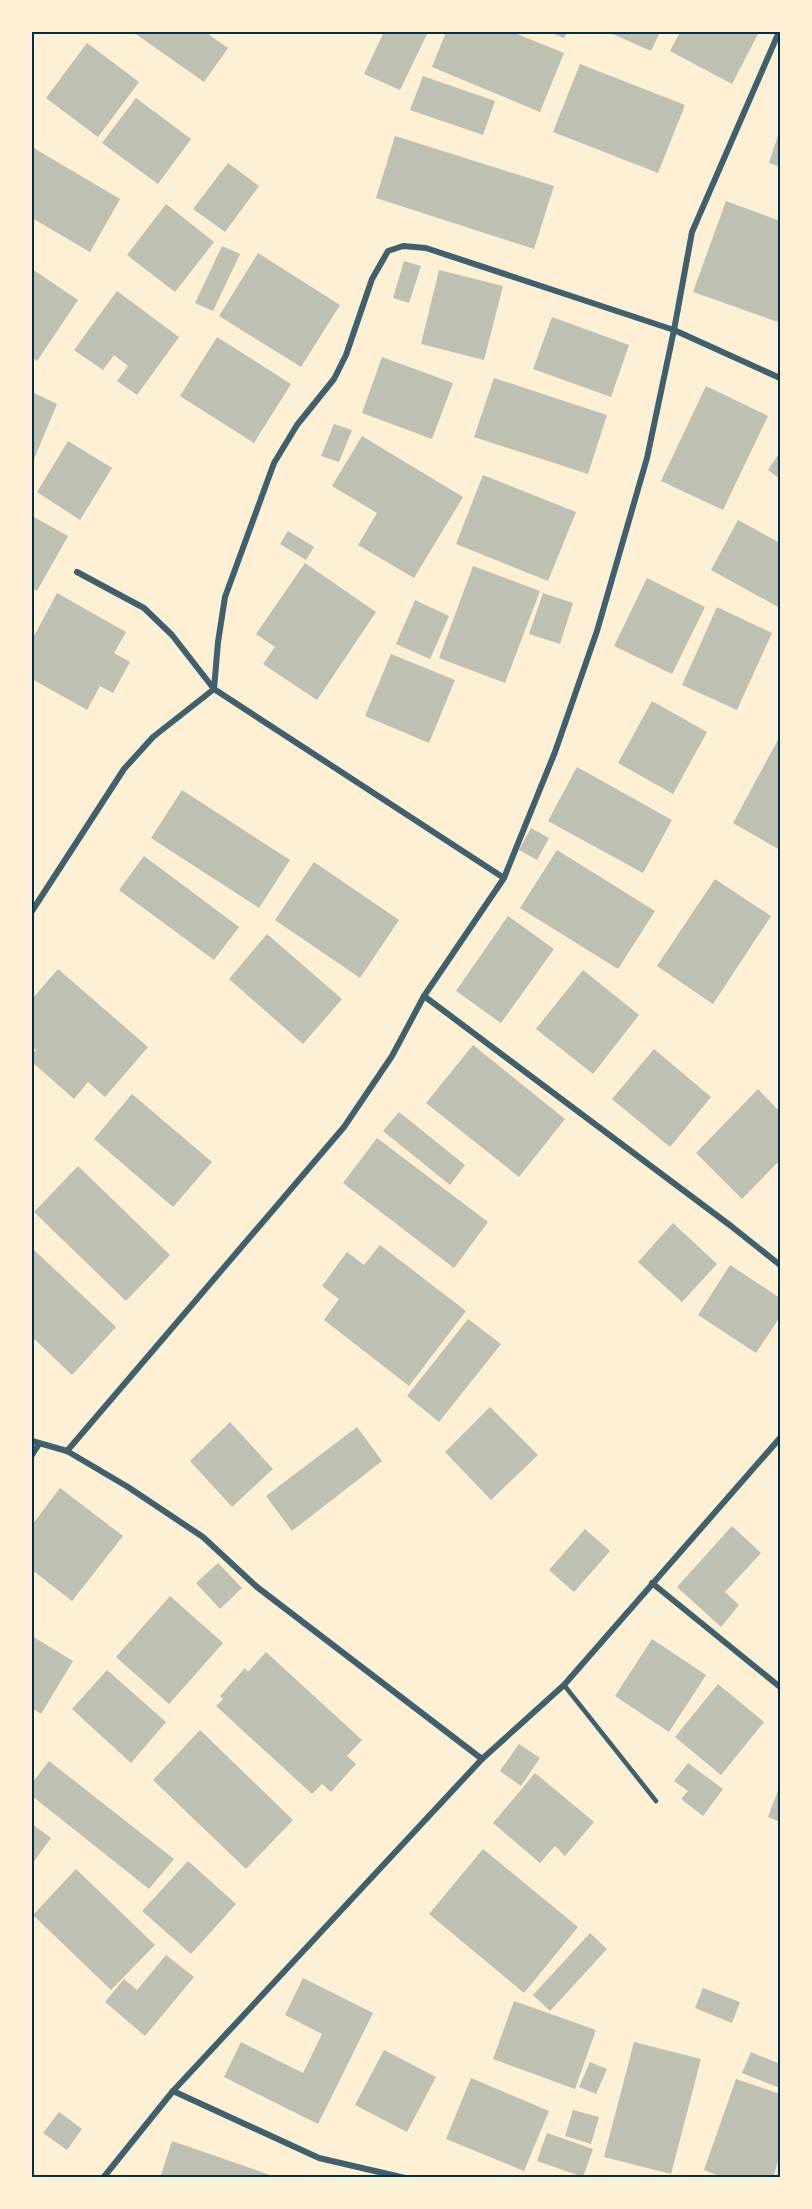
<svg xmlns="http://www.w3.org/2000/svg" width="812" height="2209" font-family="Arial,sans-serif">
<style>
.building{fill:#bec0b2}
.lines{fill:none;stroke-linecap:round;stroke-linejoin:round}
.service{stroke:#3f606c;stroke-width:4.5}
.minor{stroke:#3f606c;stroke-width:6}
.neatline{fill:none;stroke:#003049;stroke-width:2}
</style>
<rect width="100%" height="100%" fill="#fdf0d5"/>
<!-- building -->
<g class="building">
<path d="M133,32H205L228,48L204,82Z"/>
<path d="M384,32H428L400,90L364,74Z"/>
<path d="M446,32H512L564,53L540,112L432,67Z"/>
<path d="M549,32H567L564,38Z"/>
<path d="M608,32H660L651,51Z"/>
<path d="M680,32H759L732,84L670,51Z"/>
<path d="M87,43L139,82L98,137L46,98Z"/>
<path d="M580,64L685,105L658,173L553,132Z"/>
<path d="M423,76L495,101L483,135L410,110Z"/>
<path d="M136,98L191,139L158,184L102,143Z"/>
<path d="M780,129V167L769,163Z"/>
<path d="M395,136L554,186L534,249L376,198Z"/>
<path d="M32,147L120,199L90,252L32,218Z"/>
<path d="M228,163L259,186L225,232L193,209Z"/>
<path d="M726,201L780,221V316L778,322L693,292Z"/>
<path d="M166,204L214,242L175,292L127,255Z"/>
<path d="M222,246L240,254L213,311L195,303Z"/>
<path d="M258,253L340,305L301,367L219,316Z"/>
<path d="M404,261L421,266L409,303L393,298Z"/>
<path d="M32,269L78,300L37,361L32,357Z"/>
<path d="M439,270L503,286L484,360L421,344Z"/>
<path d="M117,291L179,337L137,395L117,381L128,366L114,355L103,370L74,350Z"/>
<path d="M552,317L629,345L611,397L533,369Z"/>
<path d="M217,337L291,384L254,443L180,396Z"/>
<path d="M382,357L453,383L432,439L362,413Z"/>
<path d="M494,378L607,415L588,474L474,437Z"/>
<path d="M706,386L768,416L723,510L661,481Z"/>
<path d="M32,392L57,404L32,464Z"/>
<path d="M334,424L352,430L339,462L321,456Z"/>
<path d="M362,436L463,497L414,578L358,545L377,513L332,486Z"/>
<path d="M68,441L112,468L80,520L37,492Z"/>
<path d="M780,452V479L768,470Z"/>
<path d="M483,475L576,512L548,581L456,544Z"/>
<path d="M32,516L68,536L37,591L32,588Z"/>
<path d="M738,520L780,543V608L711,570Z"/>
<path d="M288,531L314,547L306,560L280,544Z"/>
<path d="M305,563L376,612L317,700L263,664L275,647L256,634Z"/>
<path d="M473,566L540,591L505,683L439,658Z"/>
<path d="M647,578L705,607L672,674L614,646Z"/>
<path d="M57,593L126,632L114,653L130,662L113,693L100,686L87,710L32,679V640Z"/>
<path d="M543,593L573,603L560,644L529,634Z"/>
<path d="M415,600L449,616L430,659L396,644Z"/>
<path d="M717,607L772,633L737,710L682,685Z"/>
<path d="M391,654L455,680L429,743L365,716Z"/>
<path d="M652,701L707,732L673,794L618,763Z"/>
<path d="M780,736V850L733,823Z"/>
<path d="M577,767L672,820L643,873L548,821Z"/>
<path d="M182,790L290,860L259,908L151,838Z"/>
<path d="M531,828L549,838L537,860L519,850Z"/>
<path d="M557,850L655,911L618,969L520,908Z"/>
<path d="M144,856L239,927L214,960L119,890Z"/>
<path d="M314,862L399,920L360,978L275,920Z"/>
<path d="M715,879L771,916L713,1004L657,966Z"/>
<path d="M508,916L554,949L501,1023L456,991Z"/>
<path d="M267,934L342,999L303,1044L229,979Z"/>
<path d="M58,969L148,1047L105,1097L88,1082L74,1099L32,1062V1054L36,1050L32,1046V999Z"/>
<path d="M583,970L639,1015L593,1074L536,1029Z"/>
<path d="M473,1045L565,1119L519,1177L426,1103Z"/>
<path d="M654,1049L711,1097L670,1147L612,1099Z"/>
<path d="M758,1089L780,1112V1160L742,1199L696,1153Z"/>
<path d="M132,1094L212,1162L173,1207L94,1139Z"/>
<path d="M399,1112L465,1165L450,1185L383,1131Z"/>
<path d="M377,1138L488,1222L454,1268L343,1183Z"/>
<path d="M78,1166L170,1255L126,1301L34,1212Z"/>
<path d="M673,1223L717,1264L682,1302L638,1262Z"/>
<path d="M380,1245L466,1311L409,1386L324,1320L339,1299L322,1286L347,1252L364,1265Z"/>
<path d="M32,1248L116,1327L72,1375L32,1337Z"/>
<path d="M730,1265L780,1298V1317L756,1353L698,1315Z"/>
<path d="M468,1319L501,1344L439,1422L407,1396Z"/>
<path d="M490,1407L538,1455L491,1500L445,1452Z"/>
<path d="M230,1422L273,1469L232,1507L190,1461Z"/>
<path d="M357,1427L382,1461L292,1531L266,1496Z"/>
<path d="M60,1488L123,1536L72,1601L32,1570V1525Z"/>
<path d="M732,1526L761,1553L725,1592L739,1605L721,1627L677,1587Z"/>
<path d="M585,1529L610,1551L574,1592L549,1570Z"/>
<path d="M218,1563L242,1588L220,1609L196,1583Z"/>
<path d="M170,1596L223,1643L169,1704L116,1657Z"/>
<path d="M32,1636L73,1661L41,1714L32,1708Z"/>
<path d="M652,1639L706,1675L669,1732L615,1696Z"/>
<path d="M266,1652L362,1740L347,1756L356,1764L331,1792L322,1784L312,1794L216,1706L223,1699L220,1696L245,1668L248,1672Z"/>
<path d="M107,1670L166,1722L131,1763L72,1709Z"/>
<path d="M718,1684L764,1722L721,1775L675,1737Z"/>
<path d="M200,1730L293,1820L246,1869L153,1780Z"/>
<path d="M519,1744L540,1758L521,1786L500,1771Z"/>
<path d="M49,1761L174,1859L149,1889L32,1796V1783Z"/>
<path d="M688,1763L723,1789L703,1816L681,1799L688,1791L674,1781Z"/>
<path d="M535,1773L594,1822L565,1856L555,1846L540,1863L493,1823Z"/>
<path d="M780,1785V1822L768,1817Z"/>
<path d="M32,1824L51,1838L32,1864Z"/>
<path d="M483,1849L578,1927L524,1993L429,1914Z"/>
<path d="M188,1861L236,1904L191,1954L142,1911Z"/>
<path d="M76,1869L155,1945L111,1990L33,1915Z"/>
<path d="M590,1933L607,1949L550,2011L533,1995Z"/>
<path d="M166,1955L194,1977L145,2036L105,2002L124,1979L137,1990Z"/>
<path d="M303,1978L373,2013L318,2124L224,2077L241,2042L303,2073L322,2034L285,2015Z"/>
<path d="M703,1988L740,2002L732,2023L695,2008Z"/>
<path d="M514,2001L596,2030L575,2089L493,2059Z"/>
<path d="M634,2042L701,2059L671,2174L604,2157Z"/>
<path d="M384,2050L436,2077L407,2132L355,2105Z"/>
<path d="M751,2052L780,2064V2088L742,2073Z"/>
<path d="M590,2062L607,2069L596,2094L579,2087Z"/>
<path d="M471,2078L549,2111L524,2171L446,2139Z"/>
<path d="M736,2079L780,2094V2155L773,2178H724L704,2170Z"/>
<path d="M573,2110L599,2117L591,2144L565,2136Z"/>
<path d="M59,2112L82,2129L67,2150L43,2133Z"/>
<path d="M547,2133L593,2149L583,2177L537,2161Z"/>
<path d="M172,2141L276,2177V2178H160Z"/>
</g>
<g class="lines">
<!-- service -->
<path class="service" d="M564,1685L656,1801"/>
<!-- minor -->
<g class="minor">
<path d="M77,572L144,608L172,635L214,689L504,878"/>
<path d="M32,911L124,769L153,737L214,689L218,642L225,597L274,463L297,425L334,379L346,355L372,279L388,251L403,246L426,248L674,330L780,378"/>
<path d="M424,996L731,1226L780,1265"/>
<path d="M32,1441L67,1451L128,1487L203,1537L257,1587L482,1759"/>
<path d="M67,1451L344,1127L392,1056L424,996L504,878L555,752L597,631L647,458L674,330L692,232L779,32"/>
<path d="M32,1455L39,1444"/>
<path d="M652,1583L780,1687"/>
<path d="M173,2091L319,2158L405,2178"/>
<path d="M103,2178L173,2091L482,1759L564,1685L780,1438"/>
</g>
</g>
<!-- border -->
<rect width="812" height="2209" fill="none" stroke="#fdf0d5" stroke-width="66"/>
<rect x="33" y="33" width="746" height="2143" class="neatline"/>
</svg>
